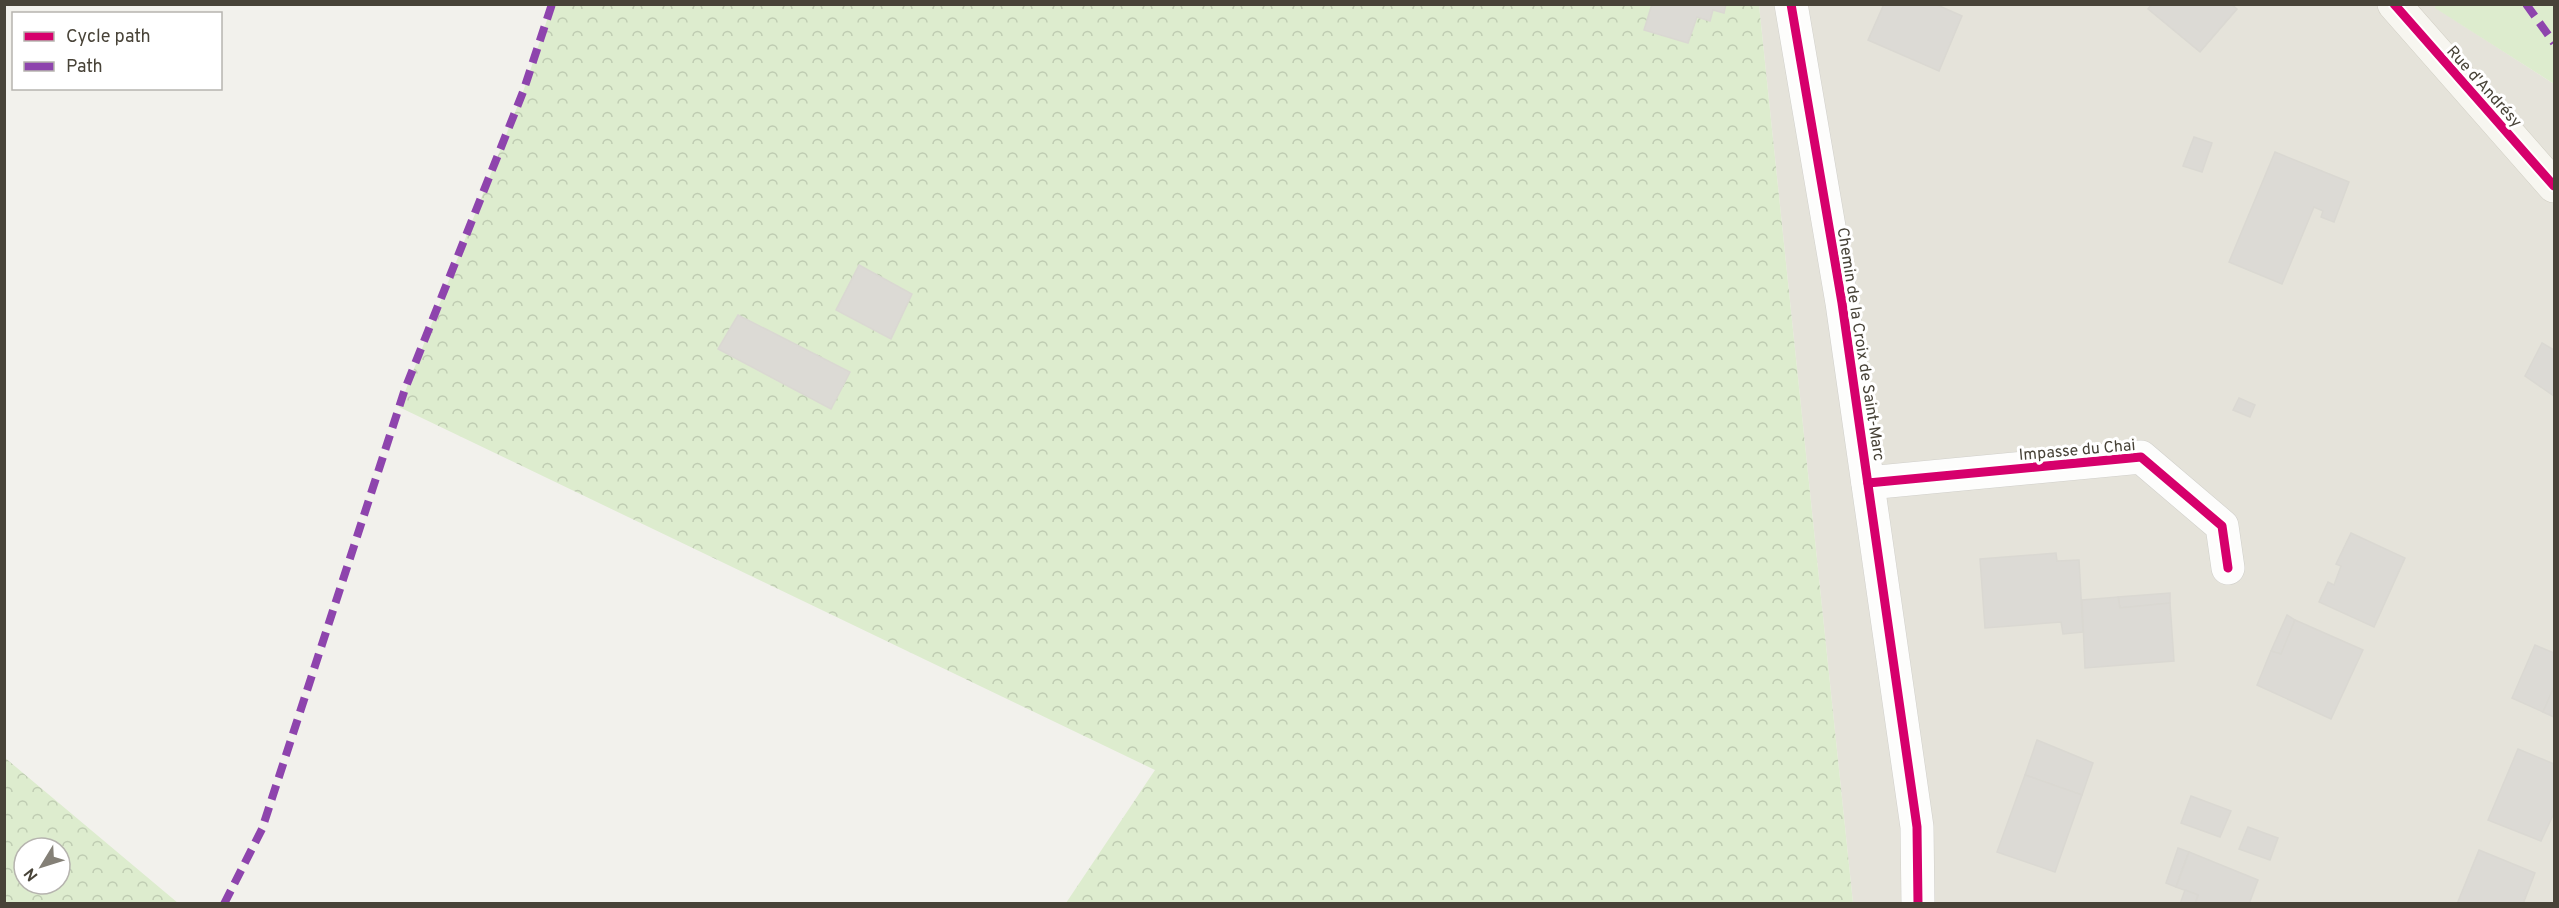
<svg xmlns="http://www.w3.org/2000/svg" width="2559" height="908" font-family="Overpass,sans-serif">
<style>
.residential{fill:#e5e3da}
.grass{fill:#ddecce}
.forest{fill:url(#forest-crowns);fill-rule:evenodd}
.building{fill:#dcdad5;stroke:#dad8d2;stroke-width:1.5}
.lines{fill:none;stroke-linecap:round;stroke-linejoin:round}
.street-casing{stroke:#d0cfca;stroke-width:34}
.secondary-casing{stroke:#d0cec3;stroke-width:34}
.street{stroke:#fdfdfc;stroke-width:33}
.secondary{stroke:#f7f6f0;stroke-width:33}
.quiet{stroke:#8e44ad;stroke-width:8;stroke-dasharray:15 8;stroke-linecap:butt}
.cycleway-casing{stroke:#fff;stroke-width:13}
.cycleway{stroke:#d6006c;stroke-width:9}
.labels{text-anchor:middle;stroke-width:6;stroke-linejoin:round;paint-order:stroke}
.street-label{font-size:16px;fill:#484338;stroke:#fff}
</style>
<defs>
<pattern id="forest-crowns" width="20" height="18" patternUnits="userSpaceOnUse" patternTransform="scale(1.5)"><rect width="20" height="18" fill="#ddecce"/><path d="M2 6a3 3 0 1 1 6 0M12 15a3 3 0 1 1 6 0" fill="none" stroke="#bfccb2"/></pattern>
</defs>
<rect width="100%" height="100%" fill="#f2f1ec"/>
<!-- residential -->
<path class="residential" d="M1759,5H2436V8L2554,84V903H1853Z"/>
<!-- grass -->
<path class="grass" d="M2436,5H2554V84L2435,8Z"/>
<!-- forest -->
<g class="forest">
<path d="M552,5H1759L1853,903H1066L1155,770L399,407L523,92Z"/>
<path d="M4,757L178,903H5ZM24,848H60V884H24Z"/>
</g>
<!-- building -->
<g class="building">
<path d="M1652,4H1726L1724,13L1713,10L1710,21L1697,17L1688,43L1644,30Z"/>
<path d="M1884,4H1935L1962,16L1939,71L1868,40Z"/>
<path d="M2152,4H2231L2237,9L2200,52L2148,9Z"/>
<path d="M2194,137L2212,143L2202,172L2183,166Z"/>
<path d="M2275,152L2349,182L2334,222L2321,217L2323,211L2314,207L2282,284L2229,262Z"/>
<path d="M859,265L912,294L891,339L836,310Z"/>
<path d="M738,315L850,372L831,409L718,349Z"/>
<path d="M2542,343L2554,350V396L2525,376Z"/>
<path d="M2239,398L2255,405L2250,417L2233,410Z"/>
<path d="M2351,533L2405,558L2374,627L2319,602L2328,582L2334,585L2341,566L2336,564Z"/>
<path d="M2056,553L2057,561L2079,560L2083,632L2063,634L2061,622L1985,628L1980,559Z"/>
<path d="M2170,593V603L2120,608L2118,597Z"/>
<path d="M2118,597L2120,608L2170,603L2174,661L2085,668L2082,600Z"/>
<path d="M2287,615L2295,620L2281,654L2271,651Z"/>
<path d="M2295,620L2363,650L2331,719L2257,685L2271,651L2281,654Z"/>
<path d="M2535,645L2554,653V687L2543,712L2512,698Z"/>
<path d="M2554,687V717L2543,712Z"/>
<path d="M2037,740L2093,763L2082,795L2025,775Z"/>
<path d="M2518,749L2554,764V813L2541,841L2488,820Z"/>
<path d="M2025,775L2082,795L2055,872L1997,852Z"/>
<path d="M2191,796L2231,811L2220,837L2181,823Z"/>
<path d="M2248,827L2278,838L2270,860L2239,849Z"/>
<path d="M2178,848L2189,852L2176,887L2166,883Z"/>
<path d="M2479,850L2535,873L2523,904H2457Z"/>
<path d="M2189,852L2258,880L2249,904H2195L2198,895L2176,887Z"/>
<path d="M2185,890L2198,895L2195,904H2180Z"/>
</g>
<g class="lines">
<!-- street casing -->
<g class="street-casing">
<g id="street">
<path d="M1791,4L1842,303L1917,827L1918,904"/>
<path d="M1868,483L2141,457L2222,526L2228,568"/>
</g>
</g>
<!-- secondary casing -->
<g class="secondary-casing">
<path id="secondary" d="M2394,4L2554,186"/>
</g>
<!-- street -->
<use href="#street" class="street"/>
<!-- secondary -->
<use href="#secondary" class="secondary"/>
<!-- quiet -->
<g class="quiet">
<path d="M2526,4L2554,43"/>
<path d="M224,904L262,829L405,389L523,92L552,4"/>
</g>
<!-- cycleway casing -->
<g class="cycleway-casing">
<g id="cycleway">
<path d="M1791,4L1842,303L1917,827L1918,904"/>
<path d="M2394,4L2554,186"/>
<path d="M1868,483L2141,457L2222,526L2228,568"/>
</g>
</g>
<!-- cycleway -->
<use href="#cycleway" class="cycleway"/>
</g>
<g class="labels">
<!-- street labels -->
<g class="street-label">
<text transform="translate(2485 86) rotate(48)" y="6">Rue d'Andrésy</text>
<text transform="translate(1862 344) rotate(81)" y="6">Chemin de la Croix de Saint-Marc</text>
<text transform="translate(2077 449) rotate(-5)" y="6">Impasse du Chai</text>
</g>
</g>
<!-- border -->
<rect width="2559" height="908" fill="none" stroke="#484338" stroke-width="12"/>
<!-- legend -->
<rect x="12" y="12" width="210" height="78" fill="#ffffff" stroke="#b6b4af" stroke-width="1.5"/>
<rect x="24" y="32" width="30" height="9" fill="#d6006c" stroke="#b6b4af" stroke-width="1.5"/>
<text x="66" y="42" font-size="18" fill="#484338">Cycle path</text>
<rect x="24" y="62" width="30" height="9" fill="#8e44ad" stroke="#b6b4af" stroke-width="1.5"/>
<text x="66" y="72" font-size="18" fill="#484338">Path</text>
<!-- north arrow -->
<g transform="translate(42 866) rotate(232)"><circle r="28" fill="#ffffff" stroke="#b6b4af" stroke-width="1.5"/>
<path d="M0-4.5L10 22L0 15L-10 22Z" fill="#848077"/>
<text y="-9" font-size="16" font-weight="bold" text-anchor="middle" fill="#484338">N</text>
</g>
</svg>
